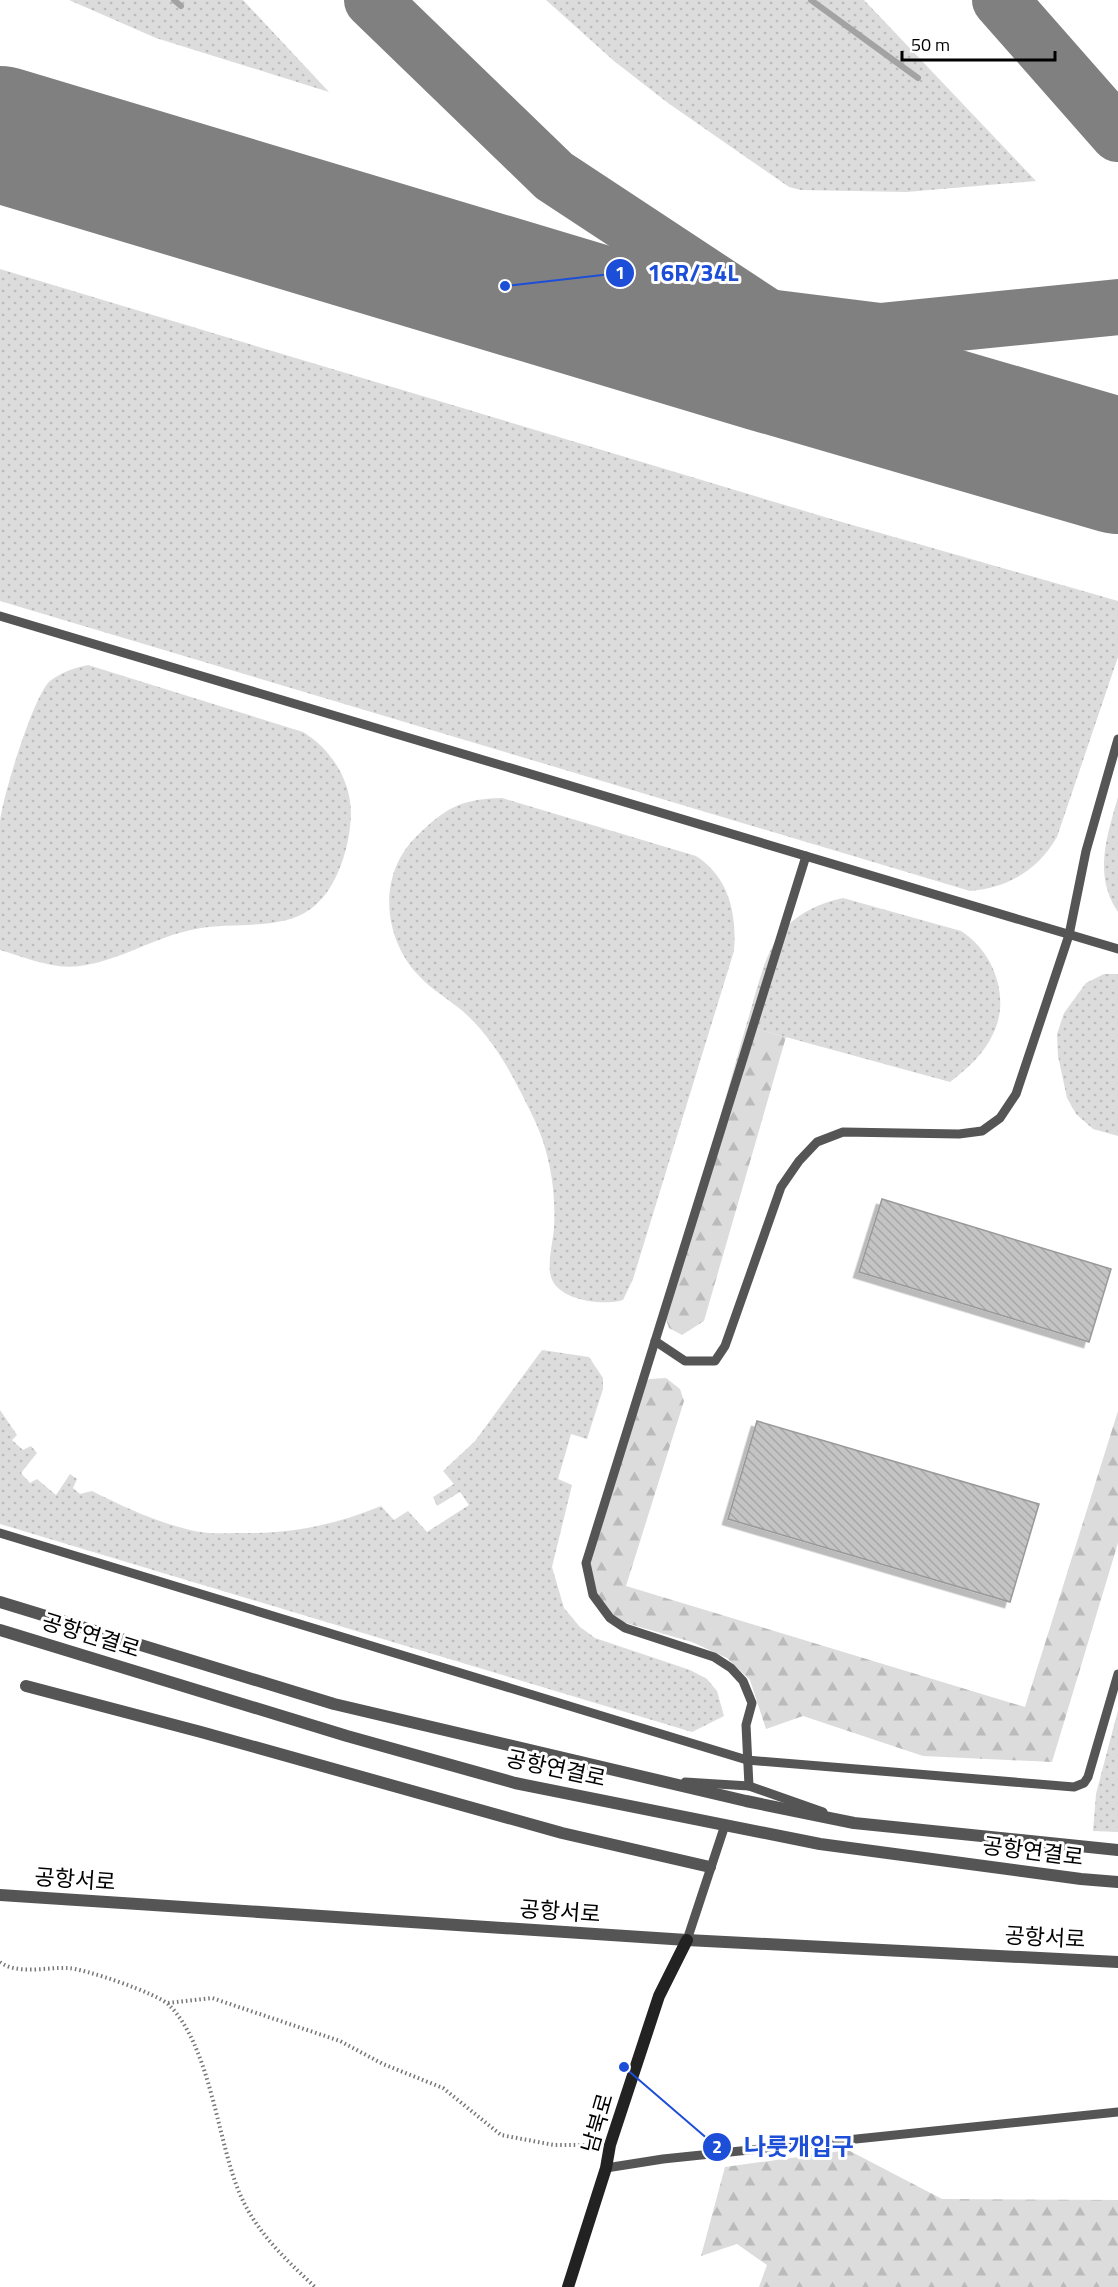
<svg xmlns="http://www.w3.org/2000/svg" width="1118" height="2287" font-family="'Titillium Web','Noto Sans KR',sans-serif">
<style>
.green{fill:url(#green-dots)}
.forest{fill:url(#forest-firs)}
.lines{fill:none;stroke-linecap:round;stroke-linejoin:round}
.stream{stroke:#a3a3a3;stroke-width:6}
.taxiway{stroke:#808080;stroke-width:56}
.runway{stroke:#808080;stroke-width:136}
.building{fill:url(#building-back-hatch);stroke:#999;stroke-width:1.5;filter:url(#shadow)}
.path{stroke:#777;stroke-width:4;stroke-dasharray:1.5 3;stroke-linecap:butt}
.service{stroke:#555;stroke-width:9}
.minor{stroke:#555;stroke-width:12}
.tertiary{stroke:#555;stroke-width:12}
.secondary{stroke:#222;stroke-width:12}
.labels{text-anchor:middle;stroke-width:6;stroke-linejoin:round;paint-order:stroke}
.street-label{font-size:22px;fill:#000;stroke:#fff}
.leader{fill:none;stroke:#1d4ed8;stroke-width:2}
.callout-dot{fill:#1d4ed8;stroke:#fff;stroke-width:2}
.mark-label{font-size:18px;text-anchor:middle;font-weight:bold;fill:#fff}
.callout-label{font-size:24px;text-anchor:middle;font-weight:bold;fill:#1d4ed8;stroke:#fff;stroke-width:6;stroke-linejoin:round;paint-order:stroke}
</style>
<defs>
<pattern id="green-dots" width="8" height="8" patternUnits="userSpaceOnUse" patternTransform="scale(1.5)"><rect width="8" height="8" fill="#dcdcdc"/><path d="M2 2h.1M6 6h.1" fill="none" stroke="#bbb" stroke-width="1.8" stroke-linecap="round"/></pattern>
<pattern id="forest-firs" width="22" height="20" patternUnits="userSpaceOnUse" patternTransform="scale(1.5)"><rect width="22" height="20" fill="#dcdcdc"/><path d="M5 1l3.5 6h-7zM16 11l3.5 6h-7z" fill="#bbb"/></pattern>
<pattern id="building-back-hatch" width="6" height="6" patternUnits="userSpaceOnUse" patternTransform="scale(1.5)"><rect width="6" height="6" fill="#c4c4c4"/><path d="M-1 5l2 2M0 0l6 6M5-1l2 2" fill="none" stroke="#a7a7a7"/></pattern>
<filter id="shadow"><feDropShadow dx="-5.5" dy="5.5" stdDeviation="0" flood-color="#0004"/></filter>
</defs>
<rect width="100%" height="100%" fill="#fff"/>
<!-- green -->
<g class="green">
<path d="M69,0H243L329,92L156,38Z"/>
<path d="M546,0H864L1036,181L906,192L801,190L789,187L668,103L614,61Z"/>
<path d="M0,269L828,518L1118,601V657L1057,837C1038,870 1008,888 970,891L0,601Z"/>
<path d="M88,665L303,732C331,749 351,780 351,814C350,846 338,888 312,908C280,932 233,921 196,929C156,936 120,961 80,966C53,970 25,957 0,950C0,908 0,864 0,822C2,798 34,694 50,681C62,672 74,668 88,665Z"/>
<path d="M1118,797V912C1093,875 1107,836 1118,797Z"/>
<path d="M502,798L696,856C729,877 737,914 734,951L633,1279L623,1300C604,1306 558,1301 551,1277C547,1264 553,1242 554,1227C556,1192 550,1153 535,1121C517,1084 499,1046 469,1017C454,1002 434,992 420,977C383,940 377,876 415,838C445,808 460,799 502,798Z"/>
<path d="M843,898L961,931C994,952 1011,998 993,1034C984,1054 967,1069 950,1082L746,1026C766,961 768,915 843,898Z"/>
<path d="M1104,974H1118V1136L1093,1129L1076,1114L1067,1098L1058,1056L1057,1034L1064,1013L1086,983Z"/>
<path d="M542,1350L589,1357L603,1378V1389L587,1439L571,1434L558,1479L572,1485L552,1567L564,1608L580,1627L595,1638L690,1670L707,1679L717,1691L724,1716L692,1732L0,1524V1410L17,1435L12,1440L23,1450L31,1446L37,1453L21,1473L30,1483L37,1479L56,1495L70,1474L77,1479L73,1488L80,1494L92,1491C126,1508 162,1525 200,1532C211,1534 225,1533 237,1533C288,1534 333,1526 381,1506L394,1520L408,1511L427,1532L469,1505L460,1492L437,1506L433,1497L454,1484L443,1471L475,1441Z"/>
<path d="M1118,1710V1832L1093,1831L1096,1794Z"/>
</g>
<!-- forest -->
<g class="forest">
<path d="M746,1026L786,1037L704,1321L682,1335L669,1328L664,1314Z"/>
<path d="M666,1378L680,1389L684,1401L626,1586L1025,1707L1118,1411V1543L1052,1762L923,1756L803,1716L766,1729L750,1680L727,1658L692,1642L619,1621L602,1610L588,1579L589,1562L640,1388L649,1379Z"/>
<path d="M848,2150L942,2199L1118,2200V2287H759L767,2265L737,2244L701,2256L725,2167Z"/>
</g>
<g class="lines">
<!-- stream -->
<g class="stream">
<path d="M174,0L181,6"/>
<path d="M811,0L918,78"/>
</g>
<!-- taxiway -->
<g class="taxiway">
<path d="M372,0L554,176L768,317L874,373L1027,440"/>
<path d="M1000,0L1118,134"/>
<path d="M505,286L687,311L768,317L880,331L1118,307"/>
</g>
<!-- runway -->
<path class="runway" d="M0,134L767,364L1118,466"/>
</g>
<!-- building -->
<g class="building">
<path d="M882,1199L1111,1269L1089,1342L859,1272Z"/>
<path d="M757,1421L1039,1504L1010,1602L728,1519Z"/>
</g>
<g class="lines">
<!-- path -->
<g class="path">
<path d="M0,1962C17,1975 47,1967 67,1968C83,1968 159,1994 169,2005C209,2045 217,2134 237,2187C253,2229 283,2257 315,2287"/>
<path d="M168,2003L212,1998L340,2041L383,2064L443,2088L501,2135L554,2145H596"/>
</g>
<!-- service -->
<g class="service">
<path d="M0,616L1118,949"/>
<path d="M655,1341L685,1361H715L725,1346L781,1187L799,1161L817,1142L843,1132L959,1134L982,1131L1000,1118L1016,1094L1069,935L1086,851L1118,739"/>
<path d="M0,1533L747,1760L1074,1787L1084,1783L1088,1777L1118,1674"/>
<path d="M685,1782L749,1786L823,1812"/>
<path d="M749,1786L746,1725L752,1703L743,1681L731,1668L714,1657L625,1628L610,1618L593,1595L586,1563L806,856"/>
<path d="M687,1940L725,1825"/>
<path d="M606,2168L663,2159L1118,2112"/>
</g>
<!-- minor -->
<g class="minor">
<path d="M26,1686L201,1732L562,1833L710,1867"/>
<path d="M0,1895L687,1940L1118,1962"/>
</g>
<!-- tertiary -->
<g class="tertiary">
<path d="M0,1602L334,1704L746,1801L854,1823L1118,1850"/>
<path d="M0,1630L347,1736L515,1783L820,1844L1081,1879L1118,1882"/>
</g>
<!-- secondary -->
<path class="secondary" d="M568,2287L606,2168L610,2145L659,1996L687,1940"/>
</g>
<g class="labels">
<!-- street labels -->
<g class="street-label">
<text transform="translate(91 1635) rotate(17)" y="8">공항연결로</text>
<text transform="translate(556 1768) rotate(12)" y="8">공항연결로</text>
<text transform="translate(1033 1851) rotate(7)" y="8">공항연결로</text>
<text transform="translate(75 1879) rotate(4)" y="8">공항서로</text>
<text transform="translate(560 1911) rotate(4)" y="8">공항서로</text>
<text transform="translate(1045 1937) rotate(3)" y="8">공항서로</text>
<text transform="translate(597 2123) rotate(-74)" y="8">남북로</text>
</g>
</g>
<!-- callouts -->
<path class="leader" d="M505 286L620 273M624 2067L717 2147"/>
<g class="callout-dot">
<circle cx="505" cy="286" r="6"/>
<circle cx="624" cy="2067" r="6"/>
<circle cx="620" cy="273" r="15"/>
<circle cx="717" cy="2147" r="15"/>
</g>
<g class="mark-label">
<text x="620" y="279">1</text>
<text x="717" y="2153">2</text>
</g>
<g class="callout-label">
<text x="693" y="281">16R/34L</text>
<text x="799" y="2155">나룻개입구</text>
</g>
<!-- scale -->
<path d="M902 51v9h153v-9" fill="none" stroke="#000000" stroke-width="3"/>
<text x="911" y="51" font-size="18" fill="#000000" stroke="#ffffff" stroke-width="4.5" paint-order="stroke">50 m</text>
</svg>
